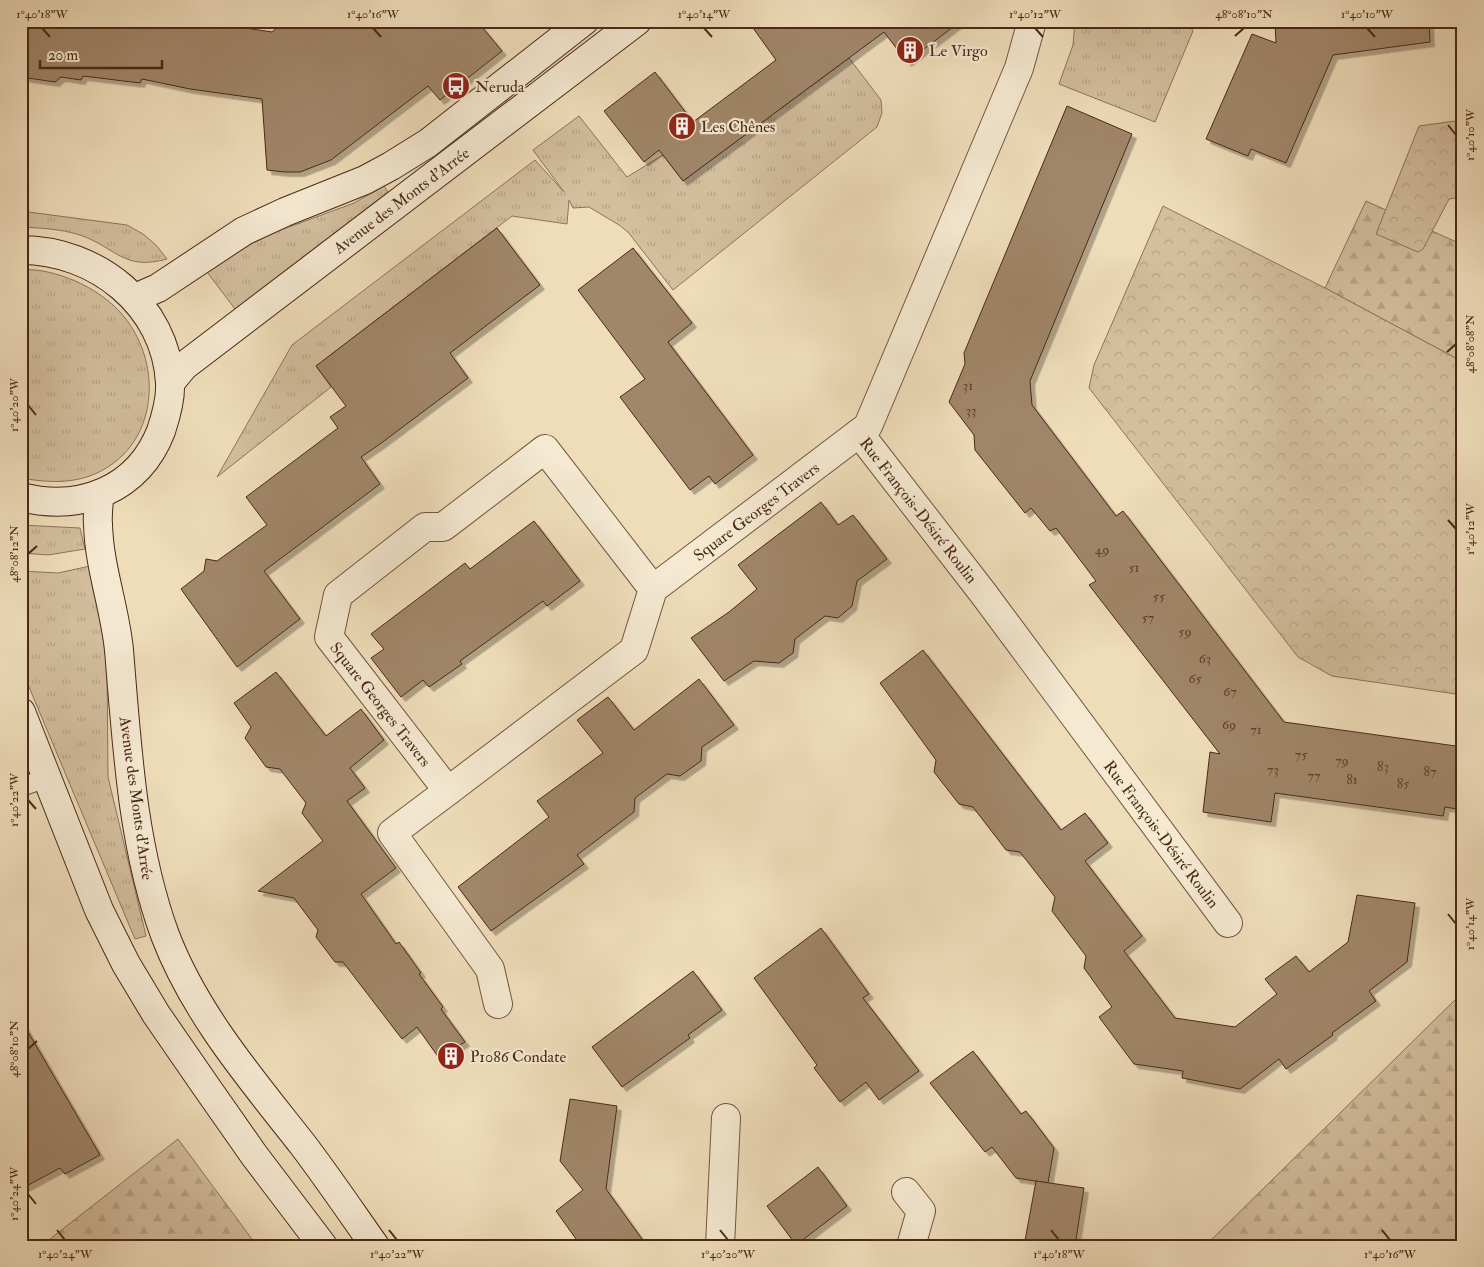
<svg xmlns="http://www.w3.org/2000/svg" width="1484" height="1267" font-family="'IM FELL Double Pica',serif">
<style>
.grass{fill:url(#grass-tufts);stroke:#8e735a}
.forest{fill:url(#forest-firs);stroke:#8e735a}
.park{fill:url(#park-crowns);stroke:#8e735a}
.building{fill:#a0866b;stroke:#4a2816;filter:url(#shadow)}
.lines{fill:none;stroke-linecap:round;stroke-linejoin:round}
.lane-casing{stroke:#73553f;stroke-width:20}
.street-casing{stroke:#73553f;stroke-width:30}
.secondary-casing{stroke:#4a2816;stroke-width:30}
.lane{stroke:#f5e9d2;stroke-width:18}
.street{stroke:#f5e9d2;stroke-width:28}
.secondary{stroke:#f5e9d2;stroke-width:28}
.ticks{fill:none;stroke:#4a2816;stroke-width:2}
.labels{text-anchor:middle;stroke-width:4.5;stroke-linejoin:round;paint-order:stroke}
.number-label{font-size:14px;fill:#60402b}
.poi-label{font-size:16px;fill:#4a2816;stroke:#f5e9d2;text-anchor:start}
.street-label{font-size:16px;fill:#4a2816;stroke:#f5e9d2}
.neatline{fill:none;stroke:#4a2816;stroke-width:2}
.ticks-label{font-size:12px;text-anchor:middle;fill:#4a2816}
</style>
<defs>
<pattern id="grass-tufts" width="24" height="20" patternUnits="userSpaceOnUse" patternTransform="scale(1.25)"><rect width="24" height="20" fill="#d3be9e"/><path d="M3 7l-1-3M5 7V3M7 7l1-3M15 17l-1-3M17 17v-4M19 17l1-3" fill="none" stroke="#b7a387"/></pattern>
<pattern id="forest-firs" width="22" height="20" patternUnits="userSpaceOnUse" patternTransform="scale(1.25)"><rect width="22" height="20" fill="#d3be9e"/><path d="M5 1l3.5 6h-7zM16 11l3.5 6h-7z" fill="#b7a387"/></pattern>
<pattern id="park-crowns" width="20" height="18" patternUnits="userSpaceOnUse" patternTransform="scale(1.25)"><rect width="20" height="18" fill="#d3be9e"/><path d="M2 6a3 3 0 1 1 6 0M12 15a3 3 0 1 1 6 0" fill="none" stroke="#b7a387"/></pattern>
<filter id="shadow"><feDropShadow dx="4.5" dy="4.5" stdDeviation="0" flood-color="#0004"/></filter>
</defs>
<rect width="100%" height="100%" fill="#efddba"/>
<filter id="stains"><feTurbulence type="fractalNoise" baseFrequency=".004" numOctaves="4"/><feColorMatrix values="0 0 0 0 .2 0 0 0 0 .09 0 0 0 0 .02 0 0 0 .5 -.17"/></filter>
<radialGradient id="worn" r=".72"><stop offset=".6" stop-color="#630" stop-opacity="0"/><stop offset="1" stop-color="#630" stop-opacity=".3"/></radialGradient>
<!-- grass -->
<g class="grass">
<path d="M1075,21H1186L1193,31L1155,122L1059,84L1073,45Z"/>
<path d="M849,58L881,100L882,113L877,127L673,290L628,232L619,225L589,207L573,208L569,200L567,224L512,216L316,366L331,387L217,477L292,345L535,160L564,192L533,150L579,116L627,177L663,155L683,181Z"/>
<path d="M384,186L388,192L235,309L207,272L262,237L354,203Z"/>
<path d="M21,211L127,225L143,234L156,245L167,259C123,271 117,248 80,235C61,229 41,228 21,227Z"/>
<path d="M21,270C38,268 58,274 73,280C92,288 112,301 125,318C156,357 159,417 124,454C110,468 93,477 74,480C57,483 38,481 21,478Z"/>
<path d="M21,525L80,528L85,549L48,555L21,553Z"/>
<path d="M90,566L102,610L107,665L108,777L146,936L135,939L21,668V571L58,573Z"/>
</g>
<!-- forest -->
<g class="forest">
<path d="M1366,201L1463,245V362L1325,288Z"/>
<path d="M1463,992V1246H1205Z"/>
<path d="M178,1139L257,1246H41Z"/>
</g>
<!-- park -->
<g class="park">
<path d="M1463,120V197L1449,199L1423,249L1418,252L1376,234L1419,126Z"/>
<path d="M1163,206L1325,288L1463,362V695L1332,676L1298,657L1089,388L1094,365Z"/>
</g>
<!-- building -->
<g class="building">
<path d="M21,21H198L272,32L285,21H477L502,51L440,100L428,86L331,160L300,172H285L267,170L262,99L190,89L142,79L140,83L83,76L81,80L61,77L55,82L21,77Z"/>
<path d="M748,21H961L907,62L884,32L683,181L659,150L644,162L604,111L655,72L693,122L776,60Z"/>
<path d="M1275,21H1429L1430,42L1333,55L1286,163L1251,149L1248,156L1206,139L1252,34L1276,43Z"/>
<path d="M1067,106L1132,134L1030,381L1032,405L1116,516L1123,511L1284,722L1463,747V810L1445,807L1443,816L1275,793L1271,822L1203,812L1210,752L1220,754L1089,585L1096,581L1056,528L1050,531L1031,508L1025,513L975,450L974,435L949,402L965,364L964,353Z"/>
<path d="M497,228L540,285L450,353L468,378L380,444L361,457L380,484L264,571L300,619L237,667L181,589L204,571L206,559L217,561L267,525L246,497L338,428L330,417L346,406L316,366Z"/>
<path d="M633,248L692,323L668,342L753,455L715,484L709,476L690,490L620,397L645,379L578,290Z"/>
<path d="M821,502L838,525L853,515L887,559L857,581L852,606L838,618L825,616L795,639L793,653L779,663L754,661L724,681L691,638L729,612L757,589L738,565Z"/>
<path d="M534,521L580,581L547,606L543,601L460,661L462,664L429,687L423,680L401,697L371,658L384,649L371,634L465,563L470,569Z"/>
<path d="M923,650L1061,830L1085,813L1108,843L1085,861L1142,936L1124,951L1175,1018L1235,1027L1277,994L1265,979L1281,967L1296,956L1309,972L1348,942L1357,895L1415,903L1407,962L1369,991L1376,1001L1332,1033L1333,1035L1286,1069L1279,1059L1240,1089L1182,1078L1183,1071L1134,1064L1099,1017L1112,1007L1084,968L1086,956L1052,911L1055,897L1020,852L1006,850L973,807L959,804L934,772L936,760L880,683Z"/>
<path d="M276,672L326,736L361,709L384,740L350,768L365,788L347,801L396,868L361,894L396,944L399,942L421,973L419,974L443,1007L441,1009L465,1042L439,1058L417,1027L402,1039L343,962H335L316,937L318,930L294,898L258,891L323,841L302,813L306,803L280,769L266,767L245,738L251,727L234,703Z"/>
<path d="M699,679L734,725L702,747L701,761L680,776L667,774L635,798L634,812L577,855L584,864L491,931L458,887L549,817L537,801L603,753L577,720L608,697L634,730Z"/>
<path d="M821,928L869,994L863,998L919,1071L879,1100L866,1082L840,1102L814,1068L817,1065L754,978Z"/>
<path d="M693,971L722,1010L688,1035L690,1038L622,1087L592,1047Z"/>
<path d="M21,1020L100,1155L65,1174L60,1168L21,1189Z"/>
<path d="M973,1051L1021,1114L1026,1111L1054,1148L1048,1183L1016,1178L992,1147L985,1152L930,1083Z"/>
<path d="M570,1099L617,1106L606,1189L647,1246H581L556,1211L583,1190L560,1161Z"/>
<path d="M818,1167L847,1206L796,1245L767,1206Z"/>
<path d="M1036,1181L1084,1188L1075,1246H1024Z"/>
</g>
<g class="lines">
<!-- lane casing -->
<g class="lane-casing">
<path id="lane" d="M21,787L47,778"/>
</g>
<!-- street casing -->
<g class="street-casing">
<g id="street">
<path d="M1032,21L1019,68L868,426L859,433L983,593L1228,923"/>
<path d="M653,589L634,650L448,791L329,637L338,595L425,527H443L545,449L653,589L859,433"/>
<path d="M448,791L392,833L490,969L498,1004"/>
<path d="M906,1192L921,1211L911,1246"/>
<path d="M720,1246L726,1118"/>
</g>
</g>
<!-- secondary casing -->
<g class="secondary-casing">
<g id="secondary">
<path d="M21,250C96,250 166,305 170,383C171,399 166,416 161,431C138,490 80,512 21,497"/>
<path d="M135,298L158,288L244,231L285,212L365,180L391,166L428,143L584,21"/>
<path d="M170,383L184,366L637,21"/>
<path d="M99,495C99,505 97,515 98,524C99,567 115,608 119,650C127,746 132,845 165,935C195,1014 252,1080 303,1145C328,1178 351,1212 375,1246"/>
<path d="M21,712L99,910L126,964L156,1014L205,1085L254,1155L323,1246"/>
</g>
</g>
<!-- lane -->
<use href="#lane" class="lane"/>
<!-- street -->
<use href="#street" class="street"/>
<!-- secondary -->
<use href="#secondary" class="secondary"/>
</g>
<!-- ticks -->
<path class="ticks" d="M42,28L50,37M373,28L381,37M704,28L712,37M1035,28L1043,37M1367,28L1375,37M1235,36L1244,28M1448,125L1456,135M1447,352L1456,344M28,405L36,415M1448,520L1456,529M28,554L37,546M28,800L36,809M1448,914L1456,924M28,1049L37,1041M28,1194L36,1204M57,1230L65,1240M389,1230L397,1240M720,1230L728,1240M1051,1230L1059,1240M1382,1230L1390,1240"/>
<!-- icons -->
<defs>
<g id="building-disc" transform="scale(1.4375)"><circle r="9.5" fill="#8f2418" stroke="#f5e9d2"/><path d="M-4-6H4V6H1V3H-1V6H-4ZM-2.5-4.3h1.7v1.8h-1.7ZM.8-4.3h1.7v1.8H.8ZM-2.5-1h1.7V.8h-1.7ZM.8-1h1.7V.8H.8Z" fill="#fff"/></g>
<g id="bus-disc" transform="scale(1.4375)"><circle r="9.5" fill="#8f2418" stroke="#f5e9d2"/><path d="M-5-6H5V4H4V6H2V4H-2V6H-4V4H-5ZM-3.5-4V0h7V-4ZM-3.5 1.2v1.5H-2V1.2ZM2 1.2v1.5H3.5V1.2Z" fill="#fff"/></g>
</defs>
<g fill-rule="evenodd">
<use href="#building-disc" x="910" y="50"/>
<use href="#bus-disc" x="456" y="86"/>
<use href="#building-disc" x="682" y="126"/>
<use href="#building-disc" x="451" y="1056"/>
</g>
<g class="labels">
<!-- number labels -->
<g class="number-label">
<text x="968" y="390">31</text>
<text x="971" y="415">33</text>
<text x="1102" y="554">49</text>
<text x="1134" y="572">51</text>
<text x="1159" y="601">55</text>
<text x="1148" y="622">57</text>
<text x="1185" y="636">59</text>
<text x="1205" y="663">63</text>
<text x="1195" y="683">65</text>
<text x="1230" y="696">67</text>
<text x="1229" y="729">69</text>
<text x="1256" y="734">71</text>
<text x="1301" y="759">75</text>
<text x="1342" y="765">79</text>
<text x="1383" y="771">83</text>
<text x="1273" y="774">73</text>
<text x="1430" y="776">87</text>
<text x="1314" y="780">77</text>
<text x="1352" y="784">81</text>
<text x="1403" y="788">85</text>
</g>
<!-- poi labels -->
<g class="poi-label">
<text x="929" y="56">Le Virgo</text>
<text x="475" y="92">Neruda</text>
<text x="701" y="132">Les Chênes</text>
<text x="470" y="1062">P1086 Condate</text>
</g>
<!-- street labels -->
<g class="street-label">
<text transform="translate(401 200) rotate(-37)" y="6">Avenue des Monts d'Arrée</text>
<text transform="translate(919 510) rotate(52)" y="6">Rue François-Désiré Roulin</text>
<text transform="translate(756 511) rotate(-37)" y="6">Square Georges Travers</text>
<text transform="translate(381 704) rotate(52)" y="6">Square Georges Travers</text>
<text transform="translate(137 798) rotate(82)" y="6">Avenue des Monts d'Arrée</text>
<text transform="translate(1162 834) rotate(53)" y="6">Rue François-Désiré Roulin</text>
</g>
</g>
<!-- margin -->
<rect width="1484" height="1267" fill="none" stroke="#efddba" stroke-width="55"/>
<!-- scale -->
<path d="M40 60v8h122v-8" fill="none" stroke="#4a2816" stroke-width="2.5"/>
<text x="48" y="60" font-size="15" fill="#4a2816" stroke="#f5e9d2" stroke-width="4" paint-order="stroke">20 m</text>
<rect x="28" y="28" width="1428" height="1212" class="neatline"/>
<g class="ticks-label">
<text x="42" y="18">1°40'18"W</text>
<text x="373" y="18">1°40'16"W</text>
<text x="704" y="18">1°40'14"W</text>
<text x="1035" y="18">1°40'12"W</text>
<text x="1244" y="18">48°08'10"N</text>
<text x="1367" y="18">1°40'10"W</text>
<text transform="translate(1470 135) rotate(-90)" y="4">1°40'10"W</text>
<text transform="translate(1470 344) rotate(-90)" y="4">48°08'08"N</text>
<text transform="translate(14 405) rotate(-90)" y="4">1°40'20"W</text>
<text transform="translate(1470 529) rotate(-90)" y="4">1°40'12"W</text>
<text transform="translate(14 554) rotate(-90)" y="4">48°08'12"N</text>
<text transform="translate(14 800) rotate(-90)" y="4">1°40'22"W</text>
<text transform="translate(1470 924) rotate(-90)" y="4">1°40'14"W</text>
<text transform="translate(14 1049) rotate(-90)" y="4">48°08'10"N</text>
<text transform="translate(14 1194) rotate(-90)" y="4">1°40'24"W</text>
<text x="65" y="1258">1°40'24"W</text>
<text x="397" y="1258">1°40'22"W</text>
<text x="728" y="1258">1°40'20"W</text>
<text x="1059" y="1258">1°40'18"W</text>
<text x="1390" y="1258">1°40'16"W</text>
</g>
<rect width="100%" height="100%" filter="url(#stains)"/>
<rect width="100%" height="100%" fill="url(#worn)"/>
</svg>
